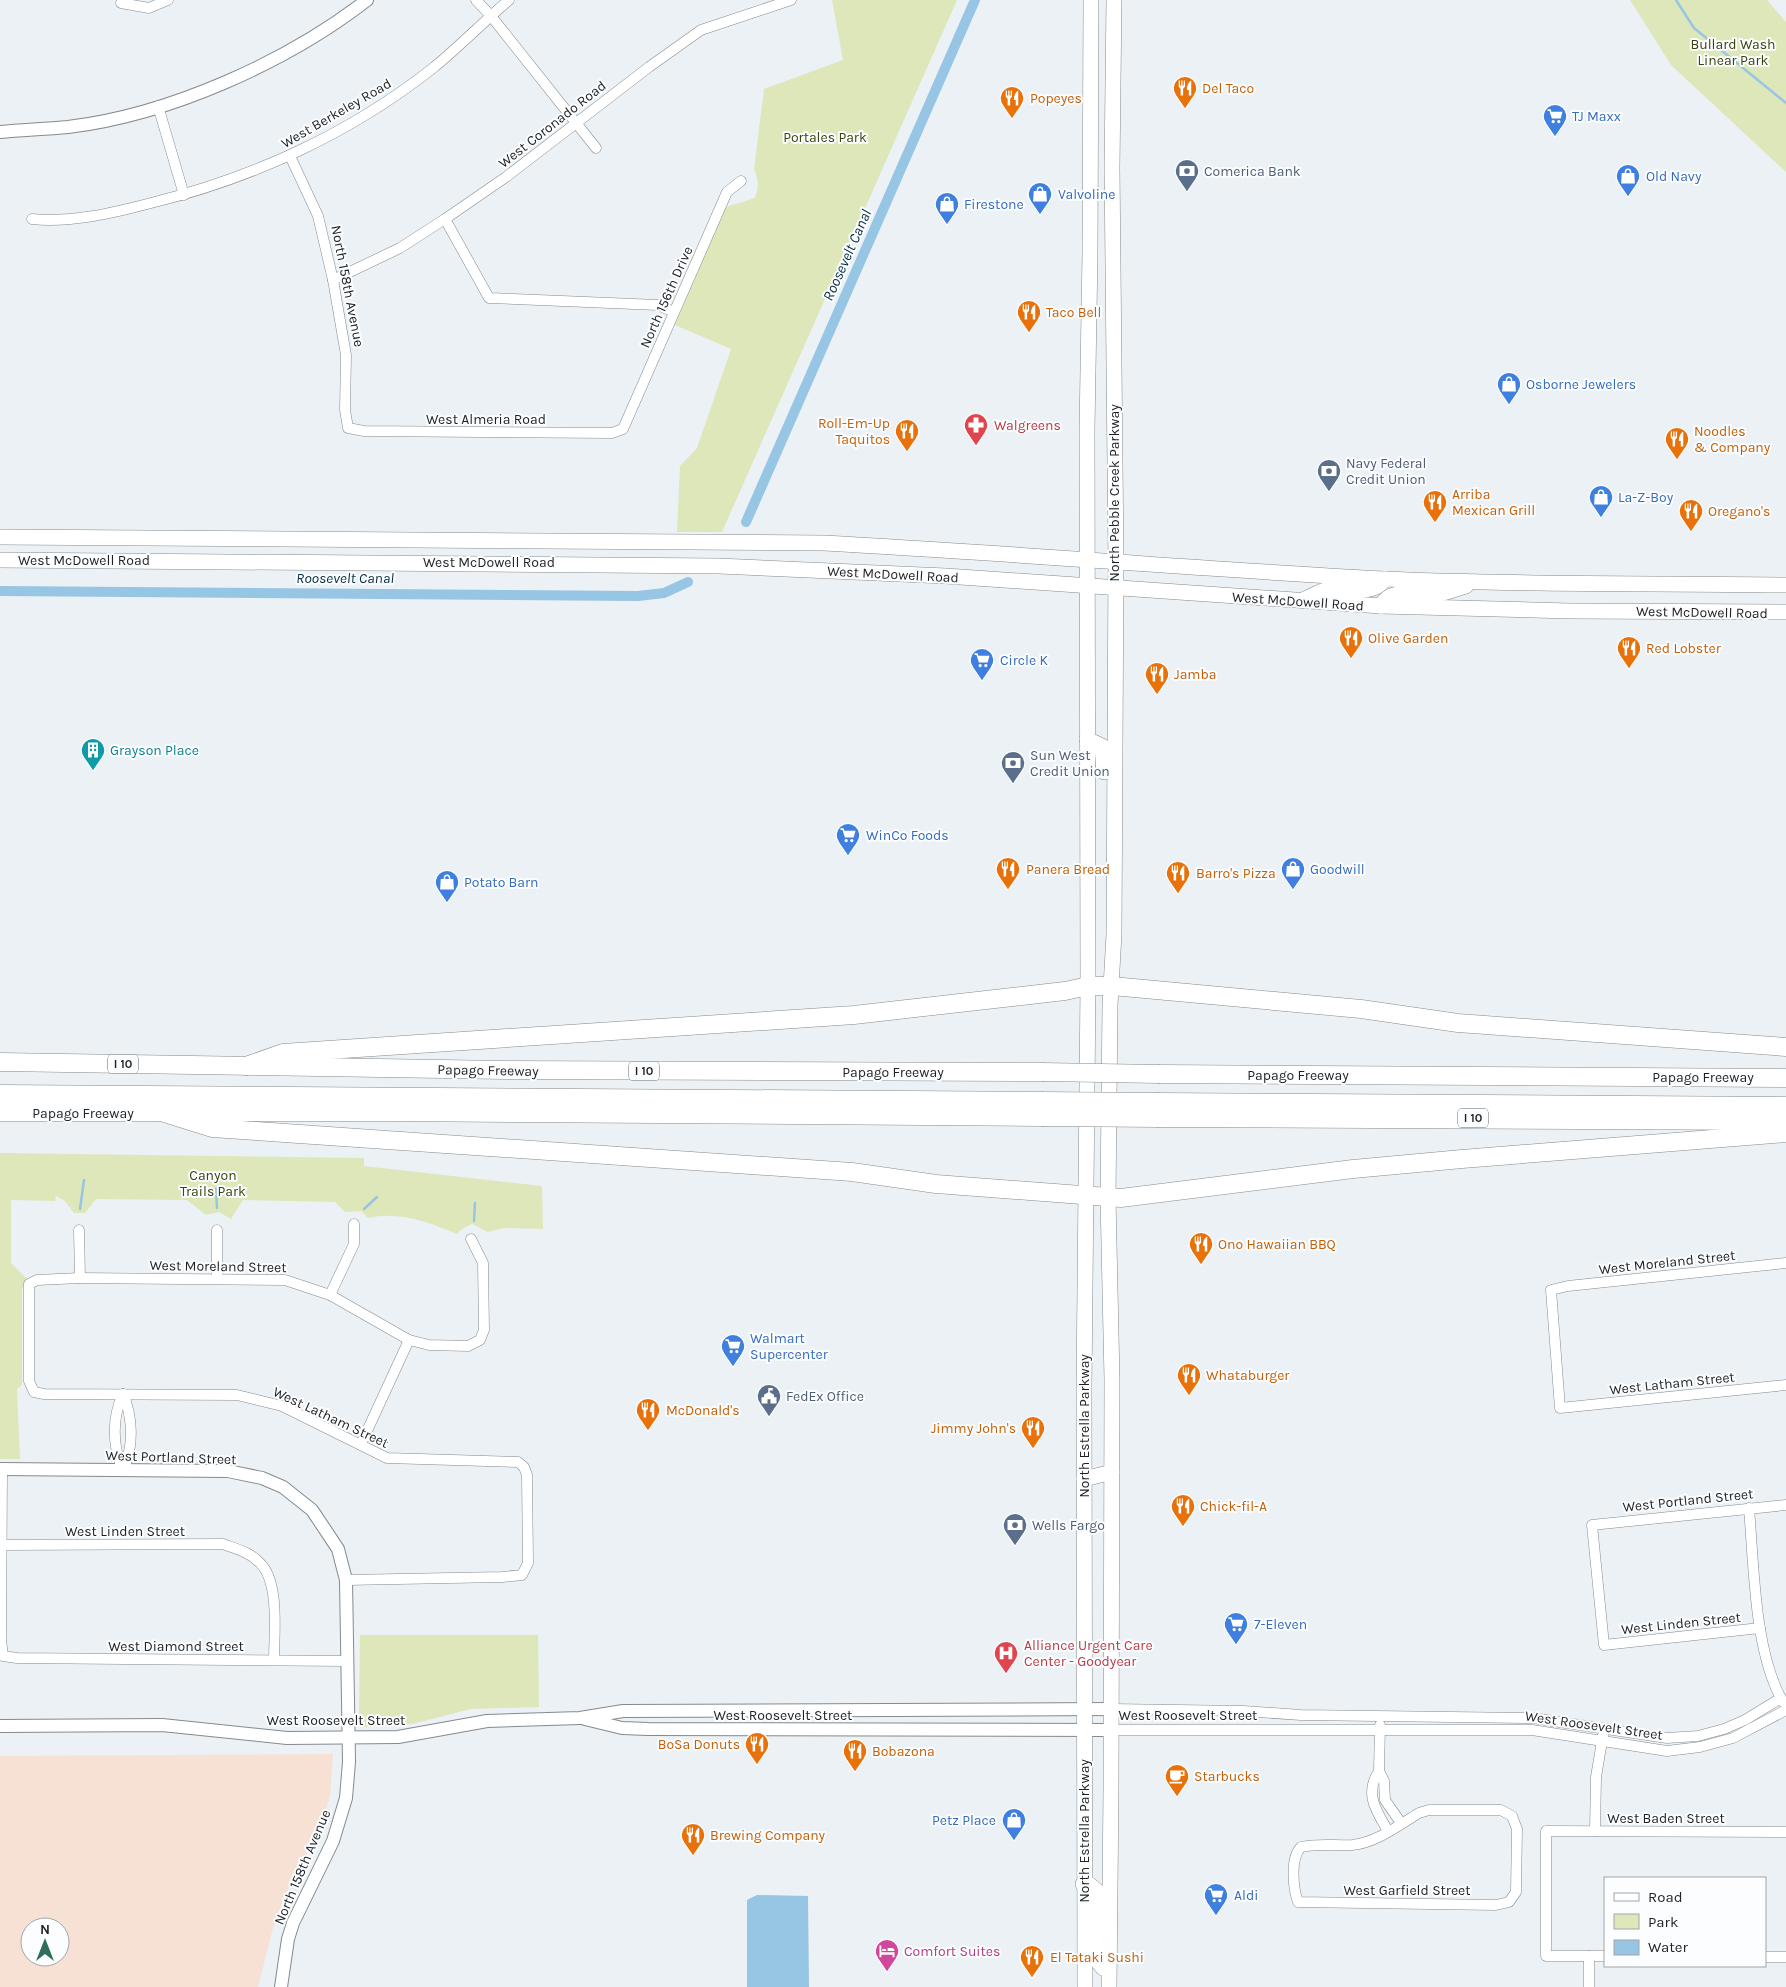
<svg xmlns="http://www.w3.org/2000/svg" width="1786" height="1987" font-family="Karla,sans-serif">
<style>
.industrial{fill:#f7e1d4;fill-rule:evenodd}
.green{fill:#dee7ba}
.water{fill:#97c5e4}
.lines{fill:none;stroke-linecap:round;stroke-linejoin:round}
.stream{stroke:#97c5e4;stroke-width:2.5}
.canal{stroke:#97c5e4;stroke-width:10}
.minor-casing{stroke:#858a8d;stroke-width:11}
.tertiary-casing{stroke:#858a8d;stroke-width:14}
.primary-casing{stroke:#858a8d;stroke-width:16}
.motorway-casing{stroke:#858a8d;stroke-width:19}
.minor{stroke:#fff;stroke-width:10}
.tertiary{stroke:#fff;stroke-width:12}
.primary{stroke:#fff;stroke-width:15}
.motorway{stroke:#fff;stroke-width:18}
.motorway-bridge-casing{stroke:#858a8d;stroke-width:19;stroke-linecap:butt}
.motorway-bridge{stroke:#fff;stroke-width:18}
.labels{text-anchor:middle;stroke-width:4;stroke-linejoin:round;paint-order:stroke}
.shield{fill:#fbfdff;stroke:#606264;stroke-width:1}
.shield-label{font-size:12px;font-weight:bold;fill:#1e2022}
.park-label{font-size:14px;fill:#3c430a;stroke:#fbfdff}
.food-label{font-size:14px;fill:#c56008;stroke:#fbfdff;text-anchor:start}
.street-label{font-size:14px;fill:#1e2022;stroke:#fbfdff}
.shop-label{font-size:14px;fill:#366cbe;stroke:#fbfdff;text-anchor:start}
.service-label{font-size:14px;fill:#4e5e75;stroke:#fbfdff;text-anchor:start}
.health-label{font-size:14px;fill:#be3a42;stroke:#fbfdff;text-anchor:start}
.culture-label{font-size:14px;fill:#0d838f;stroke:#fbfdff;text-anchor:start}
.hotel-label{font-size:14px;fill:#b23c85;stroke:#fbfdff;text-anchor:start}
.water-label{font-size:15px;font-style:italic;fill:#062e43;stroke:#fbfdff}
</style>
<rect width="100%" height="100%" fill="#ebf1f5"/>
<!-- industrial -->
<path class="industrial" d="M333,1754L330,1797L319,1829L284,1898L273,1928L258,1987H0V1756ZM30,1927H60V1957H30Z"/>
<!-- green -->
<g class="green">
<path d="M832,0H957L722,532H677L680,466L697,448L731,349L675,325L726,207L755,198C759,187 759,180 754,169L764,89L843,60Z"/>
<path d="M1630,0H1767L1786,22V172L1671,65Z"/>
<path d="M0,1153L364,1158V1166L542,1186L543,1229L504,1228L488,1232L472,1224L462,1229L457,1234C429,1222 398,1211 368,1218L361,1211L345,1212L335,1202L243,1200L231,1219L219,1212L206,1215L187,1200L96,1199L85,1213H74L65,1201L56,1196L55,1201L11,1200V1263L27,1279L22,1289V1385L17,1389L20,1459H0Z"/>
<path d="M360,1635H538L539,1707L471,1709L412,1724L364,1727L359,1717Z"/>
</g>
<!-- water -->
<path class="water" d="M757,1895L808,1896L809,1987H747V1900Z"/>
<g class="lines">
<!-- stream -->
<g class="stream">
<path d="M1676,0L1694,28L1786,103"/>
<path d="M216,1189L217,1208"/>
<path d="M80,1209L84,1180"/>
<path d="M364,1209L377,1197"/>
<path d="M474,1221L475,1203"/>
</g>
<!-- canal -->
<g class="canal">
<path d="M746,522L975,0"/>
<path d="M0,591L638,596L664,593L688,582"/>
</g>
<!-- minor casing -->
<g class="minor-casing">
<g id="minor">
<path d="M476,0L491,16L596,148"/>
<path d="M121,3L149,8L168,0"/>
<path d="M158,106L184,195"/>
<path d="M290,156L318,216L333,280L346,355L345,410L348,428L364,431L612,433L623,429L727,192L741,181"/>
<path d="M32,219C71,223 113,213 151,203C253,178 351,133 433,68C459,47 483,22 509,0"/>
<path d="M445,219L489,298L658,305L674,312"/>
<path d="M333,280L400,248L445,219L506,177L649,67L701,30L791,0"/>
<path d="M79,1230L80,1278"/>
<path d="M1786,1263L1568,1286L1551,1290L1560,1408L1786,1385"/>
<path d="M217,1279V1230"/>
<path d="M330,1295L354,1244V1224"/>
<path d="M361,1444L409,1340"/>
<path d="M2,1470L1,1640L3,1656L17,1658L348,1661"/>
<path d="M123,1470C112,1446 112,1417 123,1394"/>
<path d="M123,1470C134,1447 133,1417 123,1394"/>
<path d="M1749,1508C1754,1566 1754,1652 1783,1702"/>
<path d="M2,1545L223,1544C236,1549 250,1552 260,1563C280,1582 274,1635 274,1660"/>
<path d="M346,1580L502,1577L522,1575L528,1563L527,1475L524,1467L518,1462L387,1458L282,1406L237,1395L44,1394L34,1392L29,1381V1284L37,1280L80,1278L285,1280L330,1295L409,1340L429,1345L468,1346L480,1340L484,1330L483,1263L471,1239"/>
<path d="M1760,1628L1604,1645L1592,1525L1786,1505"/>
<path d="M1112,1709L1243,1711L1301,1715L1533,1718L1667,1738L1698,1736L1724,1729L1745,1720L1781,1698"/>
<path d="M1380,1725L1379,1771L1384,1781L1385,1800L1401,1823"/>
<path d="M1111,1730H1532L1667,1751L1700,1747L1733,1738L1786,1710"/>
<path d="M1379,1771C1364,1793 1376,1811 1388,1831"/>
<path d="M1429,1810H1501L1512,1816L1517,1829L1516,1892L1509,1902L1496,1905L1298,1902C1293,1888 1290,1858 1301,1847C1319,1843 1335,1846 1352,1845C1376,1843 1399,1825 1419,1813Z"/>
<path d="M1595,1831L1596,1777L1603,1735"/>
<path d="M1589,1956V1987"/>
<path d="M1605,1956H1546V1831L1786,1832"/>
<path d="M1765,1957H1786"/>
</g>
</g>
<!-- tertiary casing -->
<g class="tertiary-casing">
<g id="tertiary">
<path d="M0,132C23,130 46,129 68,127C169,115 287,62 367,0"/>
<path d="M0,1469L228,1471L262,1478L283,1487L312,1510L338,1549L346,1580L349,1762L346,1798L333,1841L293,1923L288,1939L281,1987"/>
<path d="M585,1719L622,1728L648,1729L1111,1730"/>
<path d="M0,1726L162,1725L287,1738L398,1737L487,1721L580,1718L623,1711L1112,1709"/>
</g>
</g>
<!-- primary casing -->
<g class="primary-casing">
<g id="primary">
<path d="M0,537L824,543C1011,553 1198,569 1384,579C1518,585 1652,583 1786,585"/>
<path d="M0,560L719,566L946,576L1381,606L1570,611L1786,612"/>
<path d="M1305,599C1312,596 1322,590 1330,589C1349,588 1372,597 1385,579"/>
<path d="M1381,606C1390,585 1422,597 1439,594C1448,592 1457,589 1466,586"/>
<path d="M1087,739L1102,746L1104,772"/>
<path d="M1084,1479L1112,1472"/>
<path d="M1083,1884L1090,1885L1097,1891L1099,1963L1103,1968"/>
<path d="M1085,1987L1084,1387L1088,986L1087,429L1090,254L1091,0"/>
<path d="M1109,1987L1111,1790L1112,1379L1108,1198L1110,1005L1114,934L1116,561L1112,168L1114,0"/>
</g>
</g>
<!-- motorway casing -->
<g class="motorway-casing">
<g id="motorway">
<path d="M0,1062L505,1070L1042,1072"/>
<path d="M246,1066L283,1053L854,1015L1065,991L1088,986H1112L1361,1009L1458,1023L1786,1047"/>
<path d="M1160,1074L1786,1078"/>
<path d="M0,1094L1042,1101"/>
<path d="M1159,1102L1786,1106"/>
<path d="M0,1112H392L1042,1117"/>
<path d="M164,1113L212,1128L852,1172L936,1184L1121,1198L1353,1169L1462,1159L1786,1133"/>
<path d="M1159,1118L1786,1121"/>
</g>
</g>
<!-- minor -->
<use href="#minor" class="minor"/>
<!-- tertiary -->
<use href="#tertiary" class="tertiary"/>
<!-- primary -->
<use href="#primary" class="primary"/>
<!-- motorway -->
<use href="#motorway" class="motorway"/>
<!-- motorway-bridge casing -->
<g class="motorway-bridge-casing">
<g id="motorway-bridge">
<path d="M1042,1072L1160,1074"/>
<path d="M1042,1101L1159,1102"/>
<path d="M1042,1117L1159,1118"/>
</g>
</g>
<!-- motorway-bridge -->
<use href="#motorway-bridge" class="motorway-bridge"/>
</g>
<!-- icons -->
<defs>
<g id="restaurant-pin" transform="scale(1.25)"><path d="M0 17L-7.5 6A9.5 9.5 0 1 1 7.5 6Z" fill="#e8710a" stroke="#fbfdff"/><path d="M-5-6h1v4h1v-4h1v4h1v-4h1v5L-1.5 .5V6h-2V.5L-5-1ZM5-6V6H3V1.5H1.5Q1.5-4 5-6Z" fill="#fff"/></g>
<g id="supermarket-pin" transform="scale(1.25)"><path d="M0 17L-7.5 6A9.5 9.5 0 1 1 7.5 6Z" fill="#3f7fe0" stroke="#fbfdff"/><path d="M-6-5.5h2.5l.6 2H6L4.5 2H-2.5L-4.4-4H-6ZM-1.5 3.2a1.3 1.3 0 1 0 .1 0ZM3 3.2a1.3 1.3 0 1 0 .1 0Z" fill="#fff"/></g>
<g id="bank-pin" transform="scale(1.25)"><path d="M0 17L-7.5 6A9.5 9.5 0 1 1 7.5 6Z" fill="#5c6f8a" stroke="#fbfdff"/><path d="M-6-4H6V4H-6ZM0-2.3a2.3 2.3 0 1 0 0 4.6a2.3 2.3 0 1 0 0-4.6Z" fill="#fff"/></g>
<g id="shop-pin" transform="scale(1.25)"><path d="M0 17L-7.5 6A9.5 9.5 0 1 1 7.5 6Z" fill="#3f7fe0" stroke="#fbfdff"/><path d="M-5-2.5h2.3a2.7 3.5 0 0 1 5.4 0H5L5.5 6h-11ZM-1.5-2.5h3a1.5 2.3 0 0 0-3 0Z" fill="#fff"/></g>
<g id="pharmacy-pin" transform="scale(1.25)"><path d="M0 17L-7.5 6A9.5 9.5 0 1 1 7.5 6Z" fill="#e0444e" stroke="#fbfdff"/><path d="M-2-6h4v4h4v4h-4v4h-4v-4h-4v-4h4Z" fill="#fff"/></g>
<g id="building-pin" transform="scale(1.25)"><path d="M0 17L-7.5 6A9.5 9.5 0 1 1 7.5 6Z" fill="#0f9aa8" stroke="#fbfdff"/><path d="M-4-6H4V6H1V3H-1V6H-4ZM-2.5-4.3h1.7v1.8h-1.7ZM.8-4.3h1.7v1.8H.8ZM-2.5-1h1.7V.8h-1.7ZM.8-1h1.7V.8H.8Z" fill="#fff"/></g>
<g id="civic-pin" transform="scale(1.25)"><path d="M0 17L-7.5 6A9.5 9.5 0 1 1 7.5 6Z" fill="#5c6f8a" stroke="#fbfdff"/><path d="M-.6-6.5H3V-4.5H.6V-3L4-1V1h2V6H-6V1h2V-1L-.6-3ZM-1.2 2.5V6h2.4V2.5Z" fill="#fff"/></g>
<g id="hospital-pin" transform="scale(1.25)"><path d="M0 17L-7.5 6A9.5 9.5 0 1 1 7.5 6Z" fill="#e0444e" stroke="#fbfdff"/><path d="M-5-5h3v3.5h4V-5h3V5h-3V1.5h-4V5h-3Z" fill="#fff"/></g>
<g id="cafe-pin" transform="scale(1.25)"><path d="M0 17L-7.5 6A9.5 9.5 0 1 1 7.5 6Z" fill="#e8710a" stroke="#fbfdff"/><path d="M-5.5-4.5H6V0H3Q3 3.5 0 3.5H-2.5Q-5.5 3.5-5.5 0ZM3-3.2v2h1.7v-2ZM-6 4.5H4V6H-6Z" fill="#fff"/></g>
<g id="hotel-pin" transform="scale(1.25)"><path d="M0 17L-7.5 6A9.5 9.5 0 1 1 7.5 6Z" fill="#d1479c" stroke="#fbfdff"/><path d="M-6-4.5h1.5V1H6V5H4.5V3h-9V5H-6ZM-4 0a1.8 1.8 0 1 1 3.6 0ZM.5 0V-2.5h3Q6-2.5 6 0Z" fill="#fff"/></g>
</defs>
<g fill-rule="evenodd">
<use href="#restaurant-pin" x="1185" y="88"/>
<use href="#restaurant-pin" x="1012" y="98"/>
<use href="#supermarket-pin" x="1555" y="116"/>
<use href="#bank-pin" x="1187" y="171"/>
<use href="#shop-pin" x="1628" y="176"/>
<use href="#shop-pin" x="1040" y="194"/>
<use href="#shop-pin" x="947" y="204"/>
<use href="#restaurant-pin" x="1029" y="312"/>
<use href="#shop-pin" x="1509" y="384"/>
<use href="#pharmacy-pin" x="976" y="425"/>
<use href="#restaurant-pin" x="907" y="431"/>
<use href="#restaurant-pin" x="1677" y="439"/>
<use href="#bank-pin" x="1329" y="471"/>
<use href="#shop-pin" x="1601" y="497"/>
<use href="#restaurant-pin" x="1435" y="502"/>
<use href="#restaurant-pin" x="1691" y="511"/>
<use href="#restaurant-pin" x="1351" y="638"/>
<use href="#restaurant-pin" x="1629" y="648"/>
<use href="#supermarket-pin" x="982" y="660"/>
<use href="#restaurant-pin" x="1157" y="674"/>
<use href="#building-pin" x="93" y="750"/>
<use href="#bank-pin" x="1013" y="763"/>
<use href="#supermarket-pin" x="848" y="835"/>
<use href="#restaurant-pin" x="1008" y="869"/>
<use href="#shop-pin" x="1293" y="869"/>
<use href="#restaurant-pin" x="1178" y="873"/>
<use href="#shop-pin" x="447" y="882"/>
<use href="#restaurant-pin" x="1201" y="1244"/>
<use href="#supermarket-pin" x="733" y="1346"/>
<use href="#restaurant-pin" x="1189" y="1375"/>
<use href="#civic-pin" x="769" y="1396"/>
<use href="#restaurant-pin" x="648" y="1410"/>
<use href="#restaurant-pin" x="1033" y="1428"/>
<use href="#restaurant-pin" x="1183" y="1506"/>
<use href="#bank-pin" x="1015" y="1525"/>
<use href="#supermarket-pin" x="1236" y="1624"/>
<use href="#hospital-pin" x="1006" y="1653"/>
<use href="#restaurant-pin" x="757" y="1744"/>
<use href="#restaurant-pin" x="855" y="1751"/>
<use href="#cafe-pin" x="1177" y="1776"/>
<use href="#shop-pin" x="1014" y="1820"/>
<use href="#restaurant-pin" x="693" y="1835"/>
<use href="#supermarket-pin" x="1216" y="1895"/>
<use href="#hotel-pin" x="887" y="1951"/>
<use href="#restaurant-pin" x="1032" y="1957"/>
</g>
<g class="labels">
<!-- shield labels -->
<g class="shield">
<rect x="108" y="1054.5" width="30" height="19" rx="4"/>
<rect x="629" y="1061.5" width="30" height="19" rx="4"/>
<rect x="1458" y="1108.5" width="30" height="19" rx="4"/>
</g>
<g class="shield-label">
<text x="123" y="1068">I 10</text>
<text x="644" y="1075">I 10</text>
<text x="1473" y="1122">I 10</text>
</g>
<!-- park labels -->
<g class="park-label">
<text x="1733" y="49">Bullard Wash<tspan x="1733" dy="16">Linear Park</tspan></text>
<text x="825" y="142">Portales Park</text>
<text x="213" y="1180">Canyon<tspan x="213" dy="16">Trails Park</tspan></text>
</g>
<!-- food labels -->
<g class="food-label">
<text x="1202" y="93">Del Taco</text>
<text x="1030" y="103">Popeyes</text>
<text x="1046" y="317">Taco Bell</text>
<text x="890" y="428" text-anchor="end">Roll-Em-Up<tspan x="890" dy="16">Taquitos</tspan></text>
<text x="1694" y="436">Noodles<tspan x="1694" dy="16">&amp; Company</tspan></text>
<text x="1452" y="499">Arriba<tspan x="1452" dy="16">Mexican Grill</tspan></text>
<text x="1708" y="516">Oregano's</text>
<text x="1368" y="643">Olive Garden</text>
<text x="1646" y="653">Red Lobster</text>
<text x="1174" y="679">Jamba</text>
<text x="1026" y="874">Panera Bread</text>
<text x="1196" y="878">Barro's Pizza</text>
<text x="1218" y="1249">Ono Hawaiian BBQ</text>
<text x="1206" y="1380">Whataburger</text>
<text x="666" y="1415">McDonald's</text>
<text x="1016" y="1433" text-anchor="end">Jimmy John's</text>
<text x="1200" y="1511">Chick-fil-A</text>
<text x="740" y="1749" text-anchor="end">BoSa Donuts</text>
<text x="872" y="1756">Bobazona</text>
<text x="1194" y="1781">Starbucks</text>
<text x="710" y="1840">Brewing Company</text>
<text x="1050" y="1962">El Tataki Sushi</text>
</g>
<!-- street labels -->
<g class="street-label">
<text transform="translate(336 113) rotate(-30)" y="5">West Berkeley Road</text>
<text transform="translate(552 124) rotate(-38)" y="5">West Coronado Road</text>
<text transform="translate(348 286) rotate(79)" y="5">North 158th Avenue</text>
<text transform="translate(666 297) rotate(-66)" y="5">North 156th Drive</text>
<text x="486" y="424">West Almeria Road</text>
<text transform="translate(1114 493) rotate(-90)" y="5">North Pebble Creek Parkway</text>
<text x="84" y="565">West McDowell Road</text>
<text x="489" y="567">West McDowell Road</text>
<text transform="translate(893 574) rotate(3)" y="5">West McDowell Road</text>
<text transform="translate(1298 601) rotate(4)" y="5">West McDowell Road</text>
<text transform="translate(1702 612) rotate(1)" y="5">West McDowell Road</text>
<text transform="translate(488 1070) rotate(1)" y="5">Papago Freeway</text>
<text x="893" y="1077">Papago Freeway</text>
<text x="1298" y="1080">Papago Freeway</text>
<text x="1703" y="1082">Papago Freeway</text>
<text x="83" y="1118">Papago Freeway</text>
<text transform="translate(1667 1262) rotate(-6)" y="5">West Moreland Street</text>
<text transform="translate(218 1266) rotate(1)" y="5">West Moreland Street</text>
<text transform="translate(1672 1383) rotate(-6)" y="5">West Latham Street</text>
<text transform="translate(331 1417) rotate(25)" y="5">West Latham Street</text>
<text transform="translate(1084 1426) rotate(-90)" y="5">North Estrella Parkway</text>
<text transform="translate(171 1457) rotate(2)" y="5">West Portland Street</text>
<text transform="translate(1688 1500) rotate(-6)" y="5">West Portland Street</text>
<text x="125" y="1536">West Linden Street</text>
<text transform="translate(1681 1623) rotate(-6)" y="5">West Linden Street</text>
<text x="176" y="1651">West Diamond Street</text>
<text x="783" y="1720">West Roosevelt Street</text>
<text x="1188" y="1720">West Roosevelt Street</text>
<text x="336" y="1725">West Roosevelt Street</text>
<text transform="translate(1594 1725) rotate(8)" y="5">West Roosevelt Street</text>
<text x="1666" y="1823">West Baden Street</text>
<text transform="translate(1084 1831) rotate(-90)" y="5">North Estrella Parkway</text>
<text transform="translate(302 1867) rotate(-67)" y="5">North 158th Avenue</text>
<text x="1407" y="1895">West Garfield Street</text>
</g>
<!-- shop labels -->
<g class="shop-label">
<text x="1572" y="121">TJ Maxx</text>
<text x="1646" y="181">Old Navy</text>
<text x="1058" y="199">Valvoline</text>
<text x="964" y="209">Firestone</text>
<text x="1526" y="389">Osborne Jewelers</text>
<text x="1618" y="502">La-Z-Boy</text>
<text x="1000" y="665">Circle K</text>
<text x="866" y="840">WinCo Foods</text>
<text x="1310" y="874">Goodwill</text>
<text x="464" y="887">Potato Barn</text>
<text x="750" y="1343">Walmart<tspan x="750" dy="16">Supercenter</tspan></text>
<text x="1254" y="1629">7-Eleven</text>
<text x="996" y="1825" text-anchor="end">Petz Place</text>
<text x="1234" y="1900">Aldi</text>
</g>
<!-- service labels -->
<g class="service-label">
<text x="1204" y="176">Comerica Bank</text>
<text x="1346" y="468">Navy Federal<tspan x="1346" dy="16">Credit Union</tspan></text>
<text x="1030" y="760">Sun West<tspan x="1030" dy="16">Credit Union</tspan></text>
<text x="786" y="1401">FedEx Office</text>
<text x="1032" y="1530">Wells Fargo</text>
</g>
<!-- health labels -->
<g class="health-label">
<text x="994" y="430">Walgreens</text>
<text x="1024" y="1650">Alliance Urgent Care<tspan x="1024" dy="16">Center - Goodyear</tspan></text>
</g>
<!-- culture labels -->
<g class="culture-label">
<text x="110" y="755">Grayson Place</text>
</g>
<!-- hotel labels -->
<g class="hotel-label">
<text x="904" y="1956">Comfort Suites</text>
</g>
<!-- water labels -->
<g class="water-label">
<text transform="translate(847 255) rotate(-66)" y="5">Roosevelt Canal</text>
<text x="345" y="583">Roosevelt Canal</text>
</g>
</g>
<!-- legend -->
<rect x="1604" y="1877" width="162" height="90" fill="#fbfdff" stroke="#a3a5a7"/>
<rect x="1614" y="1893" width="25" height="8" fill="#ffffff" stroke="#a3a5a7"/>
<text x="1648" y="1902" font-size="15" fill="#1e2022">Road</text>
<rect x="1614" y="1914" width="25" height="15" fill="#dee7ba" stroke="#a3a5a7"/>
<text x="1648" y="1927" font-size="15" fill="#1e2022">Park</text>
<rect x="1614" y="1940" width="25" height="15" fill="#97c5e4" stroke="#a3a5a7"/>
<text x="1648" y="1952" font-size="15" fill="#1e2022">Water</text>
<!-- north arrow -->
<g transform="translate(45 1942)"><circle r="24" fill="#fbfdff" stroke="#a3a5a7"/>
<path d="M0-4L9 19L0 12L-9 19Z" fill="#2f6e5c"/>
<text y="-8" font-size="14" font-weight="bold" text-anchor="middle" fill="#1e2022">N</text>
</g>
</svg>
